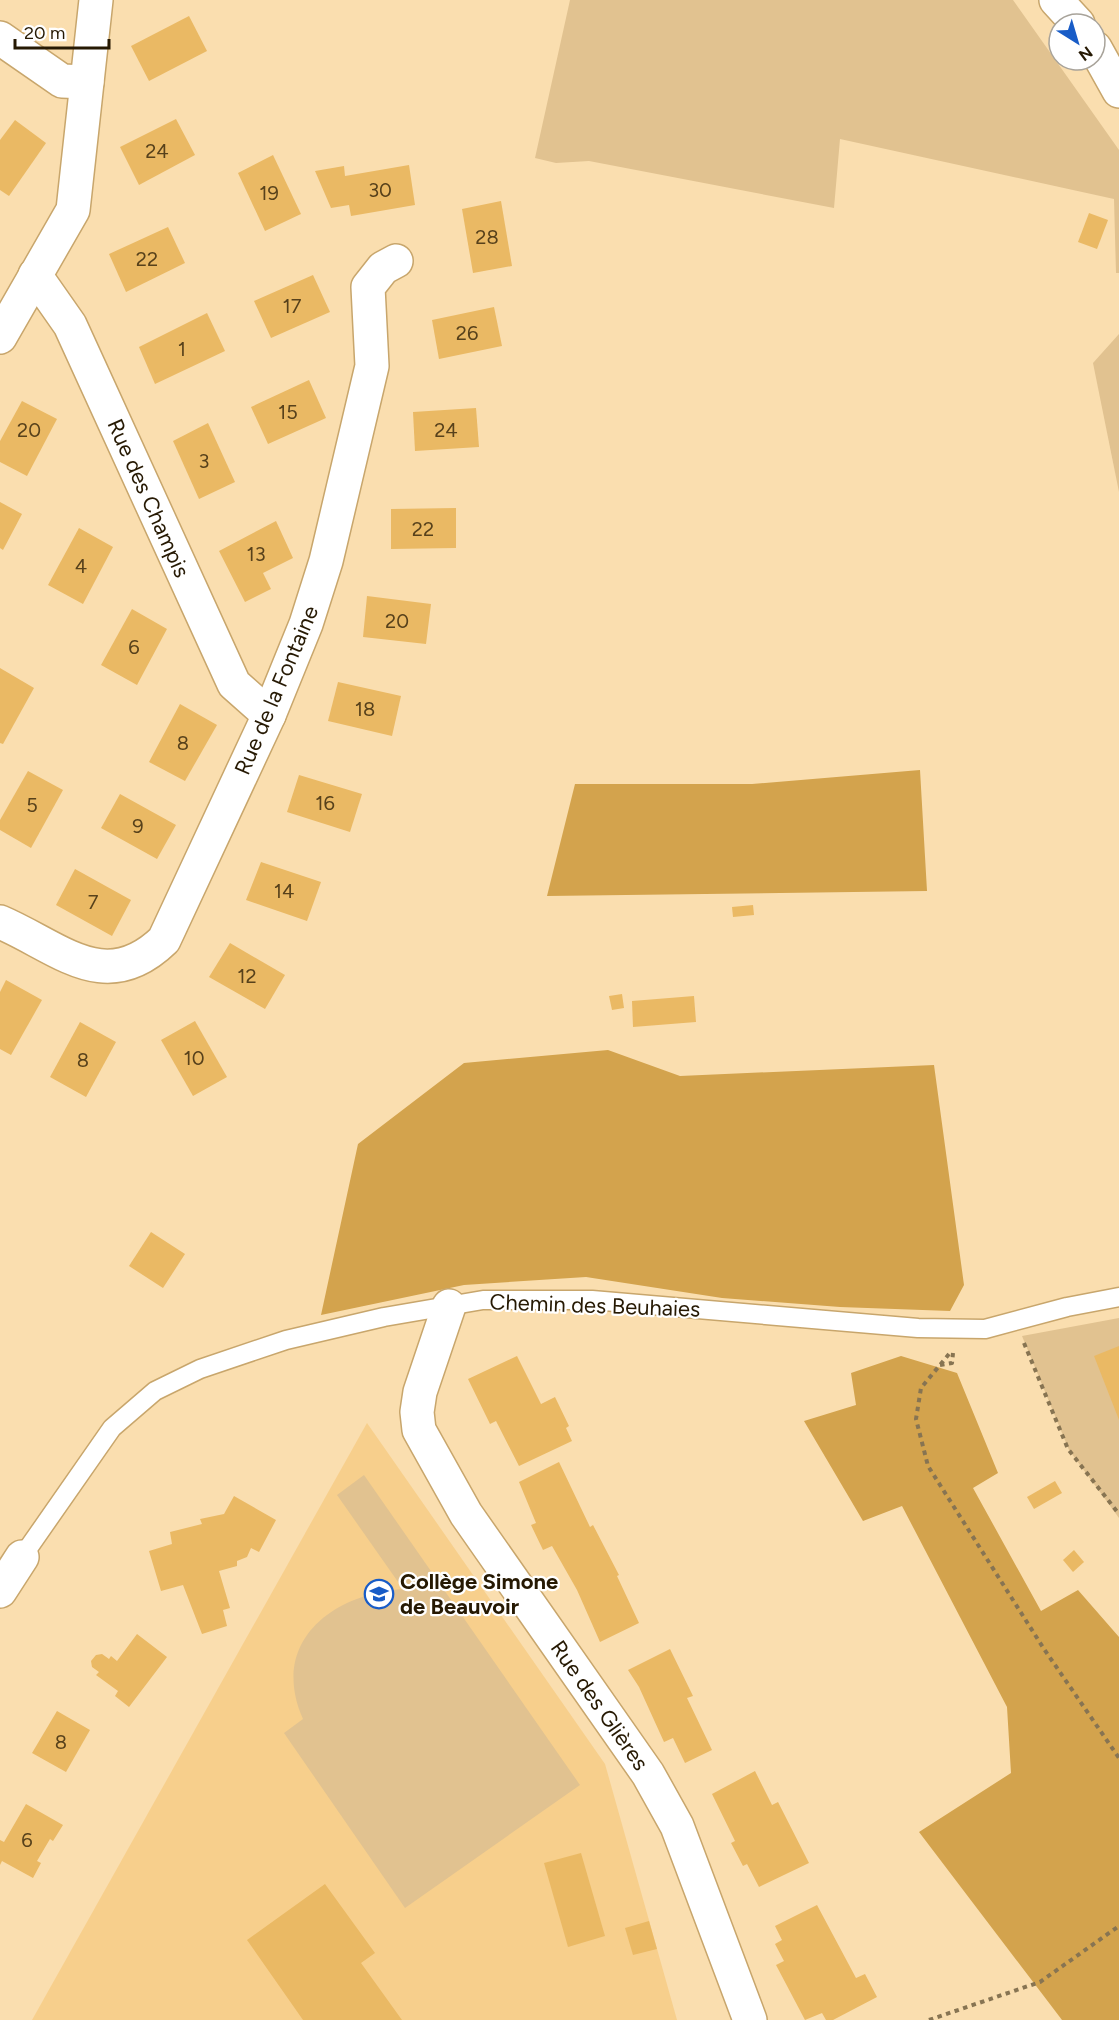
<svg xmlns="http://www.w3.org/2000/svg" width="1119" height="2020" font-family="Figtree,sans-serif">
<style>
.built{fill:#f7cf8c}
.green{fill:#e1c290}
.forest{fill:#d3a34d}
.building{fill:#eab964}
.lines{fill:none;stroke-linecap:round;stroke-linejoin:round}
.lane-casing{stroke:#c8a66c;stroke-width:21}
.street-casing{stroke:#c8a66c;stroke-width:36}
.secondary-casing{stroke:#c8a66c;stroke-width:36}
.path{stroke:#877452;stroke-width:4;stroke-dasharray:4.5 4.5;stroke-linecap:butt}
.lane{stroke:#fff;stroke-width:18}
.street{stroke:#fff;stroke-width:33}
.secondary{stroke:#fff;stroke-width:33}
.labels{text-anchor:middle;stroke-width:4.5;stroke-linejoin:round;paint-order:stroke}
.number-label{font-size:20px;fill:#57411b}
.street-label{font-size:22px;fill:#261903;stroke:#fff}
.poi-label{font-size:22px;font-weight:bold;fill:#261903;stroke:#fff;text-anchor:start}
</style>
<rect width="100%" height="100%" fill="#fadeaf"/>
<!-- built -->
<path class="built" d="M367,1423L605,1764L677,2020H32Z"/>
<!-- green -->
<g class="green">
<path d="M570,0H1013L1119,150V273H1116L1114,199L840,139L834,208L589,161L556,163L535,158Z"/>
<path d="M1119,334V492L1093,363Z"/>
<path d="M1119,1318V1518L1069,1450L1022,1336Z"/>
<path d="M364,1475L580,1785L405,1908L284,1733L303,1719C269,1642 332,1594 403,1589L337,1495Z"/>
</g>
<!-- forest -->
<g class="forest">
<path d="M920,770L927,891L547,896L575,784H752Z"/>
<path d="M608,1050L680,1076L934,1065L964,1285L950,1311L840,1307L722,1298L586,1277L464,1285L321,1315L358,1144L464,1063Z"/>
<path d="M901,1356L957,1373L998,1473L973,1488L1041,1611L1078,1590L1119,1637V2020H1062L919,1832L1011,1773L1007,1707L902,1506L863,1521L804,1421L856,1405L851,1373Z"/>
</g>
<!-- building -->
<g class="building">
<path d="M189,16L207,51L149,81L131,46Z"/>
<path d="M176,119L195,155L139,185L120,147Z"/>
<path d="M15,120L46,143L9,196L0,190V140Z"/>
<path d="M273,155L301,214L265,231L238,173Z"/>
<path d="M409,165L415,205L351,216L349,205L331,208L315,171L344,166L345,176Z"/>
<path d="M501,201L512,266L473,273L462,209Z"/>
<path d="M1089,213L1108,220L1097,249L1078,242Z"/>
<path d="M168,227L185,263L126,292L109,254Z"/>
<path d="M313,275L330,312L271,338L254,301Z"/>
<path d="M494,307L502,346L439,359L432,320Z"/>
<path d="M207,313L225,351L155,384L139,347Z"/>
<path d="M309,380L326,418L268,444L251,407Z"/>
<path d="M22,401L57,419L27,476L0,462V441Z"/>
<path d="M476,408L479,447L415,451L413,412Z"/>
<path d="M208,423L235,482L199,499L173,441Z"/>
<path d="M0,502L22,514L3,550L0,548Z"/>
<path d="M456,508V548L391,549V509Z"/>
<path d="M276,521L293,558L263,573L271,589L245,602L219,551Z"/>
<path d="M79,528L113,547L83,604L48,585Z"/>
<path d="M367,596L431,604L426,644L363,637Z"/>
<path d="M132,609L167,629L137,685L101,665Z"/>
<path d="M0,668L34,688L3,744L0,743Z"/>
<path d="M338,682L401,696L392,736L328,721Z"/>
<path d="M180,704L217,725L185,781L149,762Z"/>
<path d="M28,771L63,790L31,848L0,830V820Z"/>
<path d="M299,775L362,794L350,832L287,812Z"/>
<path d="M120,794L176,825L157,859L101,828Z"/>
<path d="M261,862L321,882L307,921L246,900Z"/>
<path d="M75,869L131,900L112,936L56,905Z"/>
<path d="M753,905L754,915L733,917L732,907Z"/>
<path d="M230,943L285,975L265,1009L209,977Z"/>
<path d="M6,980L42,1000L11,1055L0,1049V992Z"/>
<path d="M622,994L624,1008L612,1010L609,996Z"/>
<path d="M694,996L696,1022L633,1027L632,1001Z"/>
<path d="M195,1021L227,1077L193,1096L161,1040Z"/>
<path d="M80,1022L116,1042L86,1097L50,1077Z"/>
<path d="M151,1232L185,1254L163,1288L129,1266Z"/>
<path d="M1119,1346V1420L1094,1356Z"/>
<path d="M517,1356L541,1404L555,1397L569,1426L566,1428L572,1441L519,1466L496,1421L490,1424L468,1379Z"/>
<path d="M559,1462L590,1527L593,1525L619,1575L617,1576L639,1623L600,1642L577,1590L552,1546L543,1550L531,1525L536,1523L519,1482Z"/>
<path d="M1055,1481L1062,1493L1034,1509L1027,1497Z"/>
<path d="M234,1496L276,1520L259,1552L251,1548L247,1557L237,1561V1566L219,1571L230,1608L223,1610L227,1626L202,1634L183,1585L161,1591L149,1551L172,1544L170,1532L202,1524L200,1519L224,1514Z"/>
<path d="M1074,1550L1084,1562L1073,1572L1063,1560Z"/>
<path d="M137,1634L167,1657L129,1707L115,1696L118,1691L96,1675L99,1672L92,1667L91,1661L96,1655L102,1654L109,1659L111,1656L117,1661Z"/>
<path d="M670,1649L693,1696L687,1698L712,1750L685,1763L673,1738L664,1742L639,1687L628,1670Z"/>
<path d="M57,1711L90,1730L66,1772L32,1753Z"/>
<path d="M755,1771L772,1805L778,1802L809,1863L759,1887L747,1864L743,1866L731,1843L735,1841L712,1794Z"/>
<path d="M26,1804L63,1825L53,1841L50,1839L37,1861L41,1863L33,1878L2,1861L0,1865V1840L4,1842Z"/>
<path d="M581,1853L605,1936L568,1947L544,1863Z"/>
<path d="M325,1884L375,1953L361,1963L402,2020H303L247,1940Z"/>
<path d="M817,1905L856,1978L865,1974L877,1997L833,2020H826L822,2013L805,2020L776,1965L784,1961L775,1944L782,1940L775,1926Z"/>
<path d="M649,1921L657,1949L633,1955L625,1928Z"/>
</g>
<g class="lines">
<!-- lane casing -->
<g class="lane-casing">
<path id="lane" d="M22,1557L112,1428L155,1391L200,1369L286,1340L384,1317L483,1300H592L918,1328L985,1329L1067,1307L1119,1297"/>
</g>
<!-- street casing -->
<g class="street-casing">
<g id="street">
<path d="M0,38L62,81L87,82"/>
<path d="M35,275L70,325L234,684L269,715"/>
<path d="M0,337L73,210L96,0"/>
<path d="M0,922C59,947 105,997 164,940L269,715L306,624L326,561L372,366L368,287L383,268L396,261"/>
<path d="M449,1306L420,1392L417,1412L419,1430L466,1514L648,1774L677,1826L750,2020"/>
<path d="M0,1591L22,1557"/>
</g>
</g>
<!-- secondary casing -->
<g class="secondary-casing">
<g id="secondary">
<path d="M1056,0L1078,24"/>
<path d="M1095,48L1119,91"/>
</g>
</g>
<!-- path -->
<g class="path">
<path d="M1024,1343L1068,1449L1119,1514"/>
<path d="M949,1354L921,1388L916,1419L928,1466L1044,1649L1119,1758"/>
<path d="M940,1365L952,1363L953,1353"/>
<path d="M929,2020L1040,1982L1119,1926"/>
</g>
<!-- lane -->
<use href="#lane" class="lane"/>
<!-- street -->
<use href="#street" class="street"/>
<!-- secondary -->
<use href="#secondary" class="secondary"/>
</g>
<!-- icons -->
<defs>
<g id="school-ring" transform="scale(1.5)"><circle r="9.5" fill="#fff" stroke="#185cc7" stroke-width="1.5"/><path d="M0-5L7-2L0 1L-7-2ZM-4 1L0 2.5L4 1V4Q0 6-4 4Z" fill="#185cc7"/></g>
</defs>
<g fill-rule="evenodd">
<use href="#school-ring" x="379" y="1594"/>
</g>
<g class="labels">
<!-- number labels -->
<g class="number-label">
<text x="157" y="158">24</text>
<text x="380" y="197">30</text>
<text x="269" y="200">19</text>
<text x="487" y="244">28</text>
<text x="147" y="266">22</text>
<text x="292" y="313">17</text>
<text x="467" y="340">26</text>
<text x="182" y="356">1</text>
<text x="288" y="419">15</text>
<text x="29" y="437">20</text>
<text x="446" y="437">24</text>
<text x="204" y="468">3</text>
<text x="423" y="536">22</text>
<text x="256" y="561">13</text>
<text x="81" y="573">4</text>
<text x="397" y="628">20</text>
<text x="134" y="654">6</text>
<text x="365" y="716">18</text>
<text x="183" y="750">8</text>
<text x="325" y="810">16</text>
<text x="32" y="812">5</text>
<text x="138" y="833">9</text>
<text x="284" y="898">14</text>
<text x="93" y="909">7</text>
<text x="247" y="983">12</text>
<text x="194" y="1065">10</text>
<text x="83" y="1067">8</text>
<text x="61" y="1749">8</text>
<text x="27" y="1847">6</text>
</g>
<!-- street labels -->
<g class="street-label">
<text transform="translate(149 498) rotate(66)" y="8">Rue des Champis</text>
<text transform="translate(276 690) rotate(-67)" y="8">Rue de la Fontaine</text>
<text transform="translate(595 1305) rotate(2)" y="8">Chemin des Beuhaies</text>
<text transform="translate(600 1705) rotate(55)" y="8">Rue des Glières</text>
</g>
<!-- poi labels -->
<g class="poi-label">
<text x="400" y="1589">Collège Simone<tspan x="400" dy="25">de Beauvoir</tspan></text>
</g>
</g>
<!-- north arrow -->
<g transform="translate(1077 42) rotate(143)"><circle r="28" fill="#ffffff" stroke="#a8a39a" stroke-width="1.5"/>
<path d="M0-4.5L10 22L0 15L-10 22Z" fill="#185cc7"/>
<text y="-9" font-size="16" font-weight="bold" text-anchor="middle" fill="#261903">N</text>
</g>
<!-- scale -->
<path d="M15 39v9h94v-9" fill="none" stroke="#261903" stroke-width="3"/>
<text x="24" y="39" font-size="18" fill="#261903" stroke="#ffffff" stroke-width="4.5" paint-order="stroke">20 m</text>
</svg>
